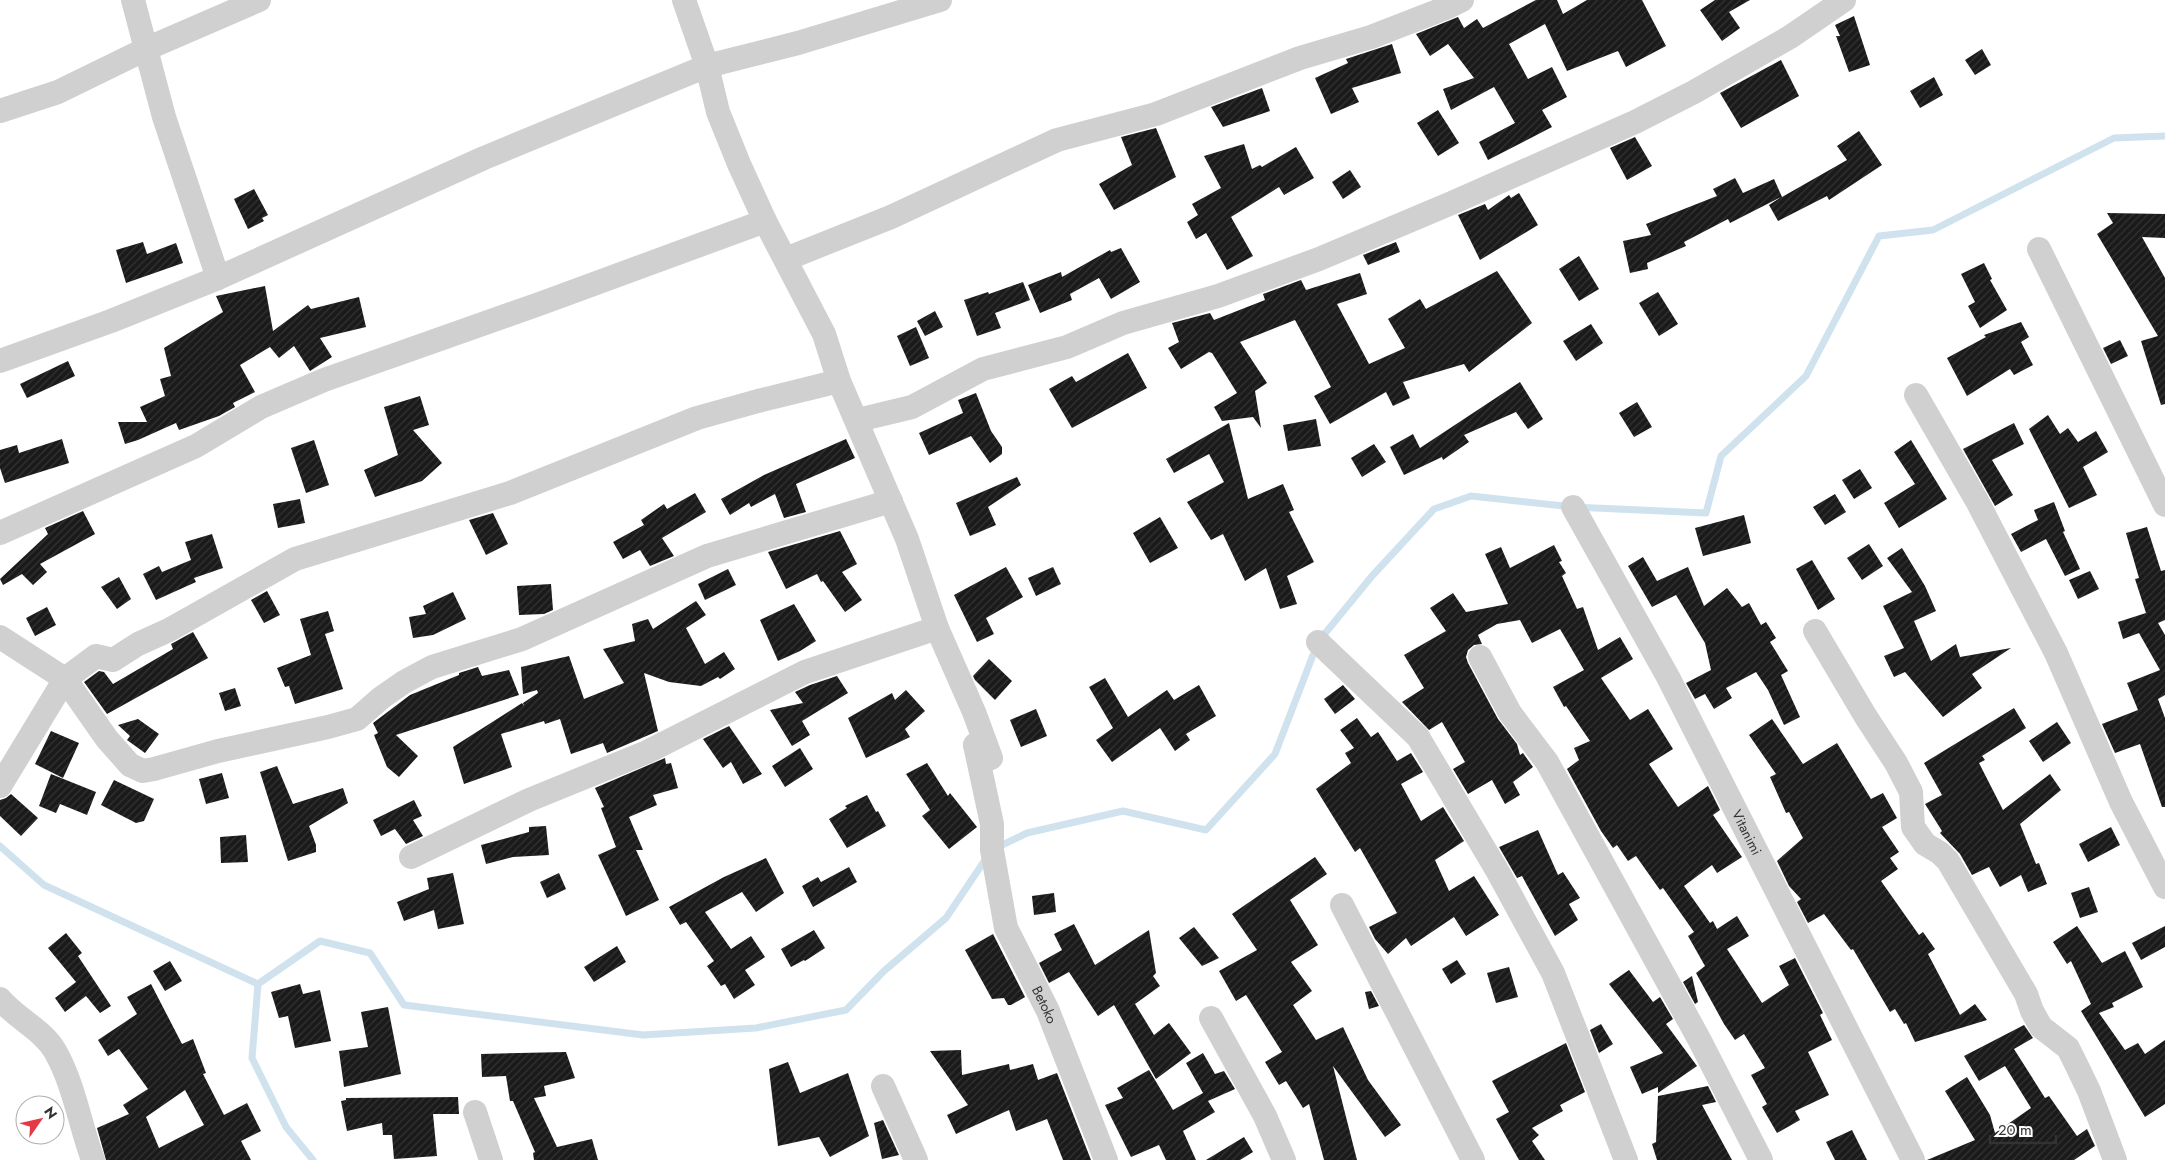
<svg xmlns="http://www.w3.org/2000/svg" width="2165" height="1160" font-family="Jost,sans-serif">
<style>
.lines{fill:none;stroke-linecap:round;stroke-linejoin:round}
.stream{stroke:#cfe2ee;stroke-width:7}
.building{fill:url(#building-hatch);fill-rule:evenodd}
.minor{stroke:#d0d0d0;stroke-width:24}
.labels{text-anchor:middle;stroke-width:5;stroke-linejoin:round;paint-order:stroke}
.street-label{font-size:14px;fill:#333;stroke:#fff}
</style>
<defs>
<pattern id="building-hatch" width="6" height="6" patternUnits="userSpaceOnUse" patternTransform="scale(1.25)"><rect width="6" height="6" fill="#1a1a1a"/><path d="M-1 1l2-2M0 6l6-6M5 7l2-2" fill="none" stroke="#333"/></pattern>
</defs>
<rect width="100%" height="100%" fill="#fff"/>
<g class="lines">
<!-- stream -->
<g class="stream">
<path d="M0,846L44,885L258,984"/>
<path d="M996,848L1027,833L1123,811L1206,830L1275,754L1318,642L1372,576L1434,509L1471,496L1573,507L1706,513L1721,456L1806,376L1879,236L1933,230L2114,138L2165,136"/>
<path d="M258,984L320,941L370,953L404,1005L643,1035L756,1028L846,1010L884,971L946,918L987,857"/>
<path d="M258,984L252,1058L286,1127L313,1160"/>
</g>
</g>
<!-- building -->
<g class="building">
<path d="M1536,0H1557L1563,14L1587,0H1642L1666,46L1626,67L1618,51L1567,71L1545,24L1509,44L1528,79L1552,67L1567,97L1542,110L1552,127L1488,160L1479,142L1515,123L1494,87L1451,110L1443,89L1474,78L1448,44L1430,56L1416,34L1458,17L1464,28L1477,19L1483,28Z"/>
<path d="M1715,0H1750L1729,12L1740,28L1722,41L1700,10Z"/>
<path d="M1854,16L1870,65L1849,72L1836,36H1840L1835,25Z"/>
<path d="M1392,44L1401,73L1352,88L1359,102L1331,114L1315,78L1348,63L1346,59Z"/>
<path d="M1982,49L1991,65L1975,75L1965,60Z"/>
<path d="M1781,60L1799,96L1741,128L1720,93Z"/>
<path d="M1934,77L1943,95L1920,108L1910,91Z"/>
<path d="M1262,88L1270,111L1223,127L1211,107Z"/>
<path d="M1438,110L1459,143L1438,156L1417,123Z"/>
<path d="M1156,128L1176,177L1114,210L1099,184L1132,165L1121,137Z"/>
<path d="M1859,131L1882,165L1829,200L1827,196L1778,221L1769,205L1781,197L1730,223L1728,219L1684,242L1686,246L1647,263L1648,269L1630,273L1623,241L1651,235L1646,224L1717,196L1713,189L1735,178L1743,193L1774,179L1782,197L1847,160L1837,146Z"/>
<path d="M1635,137L1652,166L1627,180L1610,148Z"/>
<path d="M1244,144L1252,169L1260,165L1262,167L1296,147L1314,178L1284,195L1279,187L1231,217L1253,256L1227,270L1206,233L1196,239L1187,222L1198,215L1192,204L1221,188L1204,156Z"/>
<path d="M1350,170L1361,187L1343,199L1332,182Z"/>
<path d="M254,189L268,215L262,218L264,221L248,229L234,199Z"/>
<path d="M1519,193L1538,225L1480,260L1458,215L1485,204L1488,210L1509,195L1511,198Z"/>
<path d="M2107,213L2165,214V238L2142,237L2165,278V404L2161,405L2141,341L2158,336L2097,234L2113,223Z"/>
<path d="M143,242L147,254L176,243L183,263L126,283L116,250Z"/>
<path d="M1396,242L1400,252L1368,265L1363,255Z"/>
<path d="M1121,248L1140,282L1111,299L1099,278L1070,294L1072,300L1040,313L1028,285L1061,272L1062,277L1110,250L1111,252Z"/>
<path d="M1579,256L1599,289L1579,301L1559,269Z"/>
<path d="M1984,263L1992,279L1990,280L2007,310L1980,328L1968,306L1975,302L1961,274Z"/>
<path d="M1497,271L1532,323L1469,372L1464,364L1403,382L1410,398L1393,406L1386,392L1330,424L1314,396L1331,387L1295,320L1240,342L1267,383L1255,391L1261,428L1253,417L1222,421L1214,407L1237,393L1212,353L1209,352L1181,369L1168,348L1179,342L1172,323L1210,313L1214,320L1265,300L1263,294L1301,280L1306,290L1360,273L1367,294L1337,304L1369,364L1405,348L1388,319L1420,299L1426,309Z"/>
<path d="M1023,282L1030,300L995,313L1001,328L977,336L964,300L988,292L989,294Z"/>
<path d="M265,286L273,331L308,305L311,309L359,297L366,327L320,338L332,357L310,371L294,346L279,358L270,347L240,365L255,392L233,403L235,407L219,416L179,430L176,423L138,440L125,444L118,422H147L140,407L165,396L160,379L171,376L164,348L223,312L216,296Z"/>
<path d="M1658,292L1678,324L1659,336L1639,303Z"/>
<path d="M935,311L943,327L925,336L917,321Z"/>
<path d="M2021,322L2029,337L2021,342L2033,365L2014,375L2010,369L1967,396L1947,358L1986,337L1984,335Z"/>
<path d="M1591,324L1603,343L1576,361L1563,341Z"/>
<path d="M916,327L929,358L910,366L897,336Z"/>
<path d="M2120,340L2128,356L2111,364L2103,348Z"/>
<path d="M1128,353L1147,388L1072,428L1049,389L1072,376L1076,382Z"/>
<path d="M68,361L75,376L27,398L20,384Z"/>
<path d="M1520,382L1543,419L1528,429L1516,412L1464,435L1469,442L1443,460L1442,457L1404,475L1390,447L1413,434L1420,448Z"/>
<path d="M976,393L991,431L1002,447V454L990,463L971,436L929,455L919,433L963,413L958,400Z"/>
<path d="M420,396L429,425L413,430L442,463L422,481L375,497L364,470L398,455L384,407Z"/>
<path d="M1637,402L1652,427L1634,437L1619,413Z"/>
<path d="M2048,415L2060,434L2068,428L2078,442L2096,431L2108,452L2083,467L2097,495L2069,508L2029,429Z"/>
<path d="M1316,419L1321,446L1288,451L1283,425Z"/>
<path d="M1229,423L1248,499L1283,484L1294,510L1289,512L1314,562L1287,576L1297,604L1280,609L1266,568L1245,581L1223,534L1211,540L1187,502L1224,482L1209,454L1174,473L1166,459Z"/>
<path d="M2014,423L2024,444L1992,460L2013,495L1995,506L1963,449Z"/>
<path d="M62,439L69,463L5,483L0,468V450L17,445L19,453Z"/>
<path d="M846,439L855,458L796,484L806,512L784,518L775,494L751,507L749,503L730,515L721,499L764,475Z"/>
<path d="M314,440L329,485L306,493L291,448Z"/>
<path d="M1911,440L1947,499L1899,528L1884,503L1915,484L1894,452Z"/>
<path d="M1374,444L1386,462L1362,477L1351,458Z"/>
<path d="M1860,469L1872,488L1854,499L1842,480Z"/>
<path d="M1017,477L1021,485L988,507L996,525L970,536L956,503Z"/>
<path d="M695,493L706,512L662,538L674,556L650,566L640,550L623,559L613,542L644,525L641,520L664,504L667,509Z"/>
<path d="M1835,494L1846,512L1825,525L1813,507Z"/>
<path d="M300,499L305,523L278,528L273,504Z"/>
<path d="M2054,502L2065,531L2063,532L2080,569L2065,576L2046,539L2021,552L2011,534L2038,520L2034,510Z"/>
<path d="M83,511L95,534L40,564L47,572L33,585L22,574L3,585L0,579L48,534L45,528Z"/>
<path d="M493,513L508,544L486,555L469,520Z"/>
<path d="M1744,515L1751,543L1703,556L1695,528Z"/>
<path d="M1160,517L1178,548L1150,563L1133,533Z"/>
<path d="M2147,527L2161,571L2165,570V620L2158,623L2165,635V695L2158,699L2165,718V807H2162L2140,744L2115,753L2102,724L2138,710L2127,683L2160,670L2139,633L2123,639L2118,622L2146,613L2135,579L2139,578L2126,533Z"/>
<path d="M840,531L857,564L842,572L862,600L845,612L823,581L821,582L817,574L786,589L768,552Z"/>
<path d="M212,534L223,568L194,578L196,582L156,600L143,574L159,566L162,572L191,560L185,542Z"/>
<path d="M1869,544L1883,566L1862,580L1847,558Z"/>
<path d="M1554,545L1562,561L1559,562L1566,573L1562,576L1577,609L1583,607L1598,650L1620,637L1633,659L1601,678L1630,720L1648,709L1673,749L1649,764L1678,807L1708,786L1720,810L1713,815L1742,857L1717,873L1712,865L1684,886L1710,923L1713,921L1717,929L1737,916L1749,936L1727,949L1762,1003L1789,985L1779,966L1795,958L1823,1013L1820,1015L1832,1040L1808,1052L1829,1095L1795,1111L1800,1120L1777,1133L1762,1107L1767,1104L1751,1075L1765,1068L1744,1034L1735,1040L1724,1024L1696,973L1705,966L1688,936L1694,932L1663,888L1660,890L1636,856L1628,861L1617,845L1613,848L1601,831L1567,769L1579,760L1574,748L1590,741L1566,706L1564,707L1553,687L1584,670L1560,629L1532,643L1520,620L1497,624L1478,635L1482,644L1474,645L1468,650L1466,657L1468,663L1498,719L1517,744L1520,755L1523,753L1533,767L1513,782L1520,795L1505,804L1492,780L1468,794L1453,769L1465,762L1442,722L1429,730L1402,702L1424,688L1404,655L1446,631L1430,608L1453,593L1466,612L1508,604L1485,554L1501,547L1510,568Z"/>
<path d="M1902,548L1925,586L1936,611L1914,621L1931,661L1956,644L1960,657L2011,648L1972,674L1982,688L1943,717L1905,672L1894,677L1884,656L1904,648L1883,606L1912,592L1887,558Z"/>
<path d="M1643,557L1657,581L1688,567L1704,606L1727,588L1742,607L1749,603L1761,625L1766,622L1776,638L1770,642L1788,671L1781,675L1800,717L1784,725L1768,690L1756,672L1726,688L1732,698L1714,709L1705,694L1695,699L1686,683L1711,670L1705,643L1676,595L1652,607L1628,566Z"/>
<path d="M1812,560L1835,599L1818,610L1796,569Z"/>
<path d="M1006,567L1023,597L986,618L994,634L977,642L954,595Z"/>
<path d="M1053,567L1061,584L1036,596L1028,578Z"/>
<path d="M728,569L736,585L705,600L698,584Z"/>
<path d="M2090,571L2099,589L2078,599L2069,580Z"/>
<path d="M119,577L131,599L117,609L101,587Z"/>
<path d="M551,584L553,610L544,614L519,615L517,586Z"/>
<path d="M267,591L280,615L264,623L251,600Z"/>
<path d="M453,592L466,619L433,635L413,638L409,617L426,614L423,606Z"/>
<path d="M696,601L706,615L686,628L705,664L724,652L735,669L720,679L718,677L701,686L669,682L644,673L658,731L607,753L603,743L571,754L560,719L545,724L544,721L501,734L512,767L464,784L453,747L522,703L524,706L523,703L538,693L537,690L523,694L521,667L569,656L584,699L624,683L603,649L635,641L632,624L648,619L653,629Z"/>
<path d="M794,604L816,641L800,651L778,661L760,620Z"/>
<path d="M47,607L56,625L35,636L26,618Z"/>
<path d="M328,611L334,631L325,634L343,689L295,704L289,686L285,687L277,668L311,655L300,619Z"/>
<path d="M193,632L208,658L107,714L84,682L99,671L104,672L113,684L173,649L171,644Z"/>
<path d="M989,659L1012,681L995,700L975,680L973,676Z"/>
<path d="M478,667L482,676L509,670L519,695L396,735L418,756L399,777L387,767L374,735L378,733L373,723L410,695L459,675V673Z"/>
<path d="M837,676L848,693L802,721L810,735L792,746L770,710L803,703L795,692L810,685Z"/>
<path d="M1105,678L1128,717L1167,690L1174,700L1199,685L1216,716L1186,734L1190,740L1175,751L1160,728L1112,762L1096,740L1113,728L1089,687Z"/>
<path d="M1343,685L1355,699L1335,714L1324,699Z"/>
<path d="M235,688L241,706L225,711L219,693Z"/>
<path d="M906,690L925,711L905,729L910,737L866,758L848,718L892,693L895,700Z"/>
<path d="M2014,708L2026,728L1982,756L1985,760L1979,763L2003,810L2050,774L2061,790L2020,824L2036,864L2039,863L2047,884L2028,892L2021,875L2000,887L1989,867L1972,875L1960,854L1940,833L1942,831L1925,804L1942,795L1924,763Z"/>
<path d="M1036,709L1047,736L1021,747L1010,720Z"/>
<path d="M1357,718L1371,737L1378,732L1397,761L1411,753L1423,772L1401,784L1421,821L1443,807L1464,841L1435,860L1449,891L1474,876L1499,915L1466,936L1454,917L1411,946L1406,938L1388,954L1375,939L1369,927L1397,913L1360,848L1355,852L1316,789L1351,763L1345,753L1354,748L1340,730Z"/>
<path d="M138,719L159,734L145,753L127,740L130,736L118,725Z"/>
<path d="M1772,719L1803,764L1837,743L1871,799L1883,793L1897,818L1882,827L1899,852L1890,858L1898,869L1881,881L1919,935L1923,932L1935,949L1928,954L1960,1015L1975,1004L1987,1020L1915,1042L1906,1023L1904,1024L1895,1009L1890,1012L1853,949L1851,950L1824,914L1808,923L1797,902L1801,899L1789,886L1777,861L1803,838L1789,812L1786,813L1770,777L1776,774L1749,735Z"/>
<path d="M2057,722L2071,743L2043,762L2029,741Z"/>
<path d="M729,726L762,774L743,784L731,762L723,768L703,739Z"/>
<path d="M51,731L79,743L63,778L35,764Z"/>
<path d="M800,748L813,769L785,787L772,766Z"/>
<path d="M665,758L666,764L671,763L678,788L653,795L657,805L629,817L643,850H636L659,900L626,916L598,855L616,847L601,808L604,807L595,788Z"/>
<path d="M927,763L948,796L950,793L977,827L949,849L922,816L930,810L906,774Z"/>
<path d="M277,766L293,804L343,788L348,803L309,826L316,845V852L288,861L260,772Z"/>
<path d="M222,773L229,798L206,804L199,779Z"/>
<path d="M51,774L96,792L87,815L60,804L56,813L39,806Z"/>
<path d="M114,780L154,799L144,821L136,823L101,805Z"/>
<path d="M11,794L38,818L21,836L0,816V800L6,798Z"/>
<path d="M867,795L876,812L878,811L886,826L847,848L829,819L847,808L845,806Z"/>
<path d="M414,800L422,816L413,820L423,836L406,844L395,829L381,836L373,820Z"/>
<path d="M546,826L549,855L513,857L486,864L481,845L529,832V827Z"/>
<path d="M2111,827L2120,845L2088,862L2079,844Z"/>
<path d="M1538,830L1558,875L1563,872L1580,898L1569,904L1578,920L1555,936L1522,876L1517,878L1499,847Z"/>
<path d="M246,835L248,862L221,863L220,837Z"/>
<path d="M1315,857L1327,874L1290,900L1318,945L1291,962L1312,991L1293,1005L1316,1040L1343,1027L1368,1080L1401,1125L1385,1137L1333,1066L1357,1160H1324L1309,1104L1303,1108L1286,1081L1279,1085L1265,1062L1282,1052L1246,995L1236,1001L1219,971L1257,950L1232,914Z"/>
<path d="M766,858L784,893L756,912L742,892L705,912L731,949L751,936L765,957L745,970L755,985L734,999L725,984L721,986L707,966L714,961L686,922L680,925L669,907L724,877Z"/>
<path d="M849,867L857,882L813,907L802,886L818,877L821,882Z"/>
<path d="M453,873L464,924L438,929L434,910L404,921L397,902L429,889L427,878Z"/>
<path d="M559,873L566,889L547,898L540,882Z"/>
<path d="M2089,887L2098,912L2080,918L2071,893Z"/>
<path d="M1054,893L1056,912L1034,915L1032,896Z"/>
<path d="M1074,924L1095,965L1149,930L1156,973L1153,976L1160,986L1135,1004L1154,1035L1169,1023L1191,1053L1156,1079L1114,1005L1098,1016L1069,972L1049,983L1039,963L1062,950L1054,934Z"/>
<path d="M2077,926L2102,963L2125,951L2143,987L2112,1003L2114,1007L2099,1013L2125,1050L2138,1043L2145,1054L2165,1040V1104L2145,1117L2081,1011L2091,1004L2071,961L2067,964L2053,942Z"/>
<path d="M2165,926V947L2141,960L2132,943Z"/>
<path d="M1194,927L1219,958L1202,966L1179,938Z"/>
<path d="M814,930L825,948L805,961L804,960L791,967L781,949Z"/>
<path d="M66,933L82,953L78,956L111,1006L100,1013L86,996L65,1012L55,998L76,982L48,948Z"/>
<path d="M993,934L1025,997L1011,1005H1008L1004,998L992,999L965,950Z"/>
<path d="M617,946L626,962L594,982L584,967Z"/>
<path d="M1457,960L1466,974L1451,984L1442,969Z"/>
<path d="M170,961L182,981L165,991L153,971Z"/>
<path d="M1509,967L1518,997L1496,1003L1487,973Z"/>
<path d="M1629,970L1653,1002L1660,997L1673,1019L1666,1024L1697,1066L1658,1093V1087L1642,1094L1630,1067L1663,1053L1609,984Z"/>
<path d="M1692,976L1698,1002L1695,1004L1683,982Z"/>
<path d="M151,984L182,1044L193,1039L206,1073L203,1074L224,1115L247,1103L261,1131L241,1141L251,1160H106L97,1128L129,1114L123,1105L148,1089L119,1049L108,1056L98,1040L137,1014L127,997ZM185,1090L204,1125L159,1148L146,1117Z"/>
<path d="M300,984L303,994L320,990L331,1041L295,1048L288,1016L279,1018L271,992Z"/>
<path d="M1371,991L1379,1006L1369,1009L1365,992Z"/>
<path d="M388,1007L401,1074L344,1087L339,1051L368,1047L361,1012Z"/>
<path d="M1601,1024L1613,1044L1599,1053L1590,1030Z"/>
<path d="M2024,1025L2033,1038L2014,1049L2045,1098L2049,1096L2077,1136L2087,1129L2095,1146L2074,1160H1927L1975,1140L1945,1091L1967,1077L1990,1115L1995,1133L2031,1108L2005,1066L1979,1081L1964,1056Z"/>
<path d="M1566,1043L1585,1092L1560,1105L1563,1111L1532,1128L1539,1135L1532,1141L1545,1160H1519L1496,1119L1509,1112L1492,1081Z"/>
<path d="M961,1050L962,1075L1009,1064L1010,1070L1033,1064L1038,1080L1057,1073L1091,1160H1063L1047,1119L1016,1131L1009,1110L956,1134L947,1115L968,1105L930,1051Z"/>
<path d="M566,1052L575,1078L544,1086L546,1096L534,1098L557,1147L592,1139L598,1160H534L533,1153L535,1152L513,1101H510L506,1076L482,1077L481,1054Z"/>
<path d="M1203,1053L1215,1074L1224,1071L1235,1089L1208,1101L1215,1112L1183,1131L1196,1160H1166L1159,1145L1131,1157L1105,1105L1123,1098L1117,1088L1149,1070L1173,1110L1203,1093L1186,1063Z"/>
<path d="M788,1062L800,1093L848,1073L869,1136L830,1157L819,1137L778,1146L769,1069Z"/>
<path d="M1708,1086L1716,1102L1702,1105L1732,1160H1657L1652,1144L1656,1142L1658,1096Z"/>
<path d="M458,1097L459,1114H433L437,1156L394,1159L392,1135H383L382,1123L347,1131L341,1101L346,1100V1098Z"/>
<path d="M883,1120L899,1155L882,1159L874,1123Z"/>
<path d="M1852,1130L1867,1160H1835L1826,1142Z"/>
<path d="M1244,1137L1253,1152L1240,1160H1206Z"/>
</g>
<g class="lines">
<!-- minor -->
<g class="minor">
<path d="M133,0L164,117L218,278"/>
<path d="M684,0L707,66L718,112L739,164L765,221L824,334L839,381L907,539L937,628L974,712L991,758L975,745"/>
<path d="M0,111L58,92L146,49L259,0"/>
<path d="M2039,249L2165,505"/>
<path d="M786,259L891,217L1057,140L1156,114L1300,58L1371,37L1448,7L1462,0"/>
<path d="M0,361L111,321L218,278L484,158L707,66L798,43L940,0"/>
<path d="M1916,395L1977,501L2056,653L2121,802L2165,887"/>
<path d="M858,420L912,407L983,369L1067,347L1123,323L1218,296L1319,259L1454,202L1635,122L1694,92L1790,37L1844,0"/>
<path id="s1" d="M1573,507L1668,677L1913,1160"/>
<path d="M0,533L196,446L261,407L324,380L542,303L765,221"/>
<path d="M1815,631L1866,717L1896,763L1911,792L1913,827L1925,844L1940,853L1948,861L2026,994L2032,1011L2041,1027L2068,1048L2075,1062L2089,1091L2115,1160"/>
<path d="M0,637L65,679L107,739L130,765L143,771L154,769L218,751L328,727L357,719L381,698L404,682L432,667L522,639L707,556L891,501"/>
<path d="M1318,642L1418,737L1498,872L1553,973L1626,1160"/>
<path d="M1480,657L1510,713L1547,762L1699,1039L1761,1160"/>
<path id="s2" d="M975,745L992,824V850L1006,928L1048,1011L1106,1160"/>
<path d="M0,786L65,679L96,656L113,660L138,644L169,630L295,559L510,493L697,418L758,401L839,381"/>
<path d="M411,857L529,800L647,752L805,672L937,628"/>
<path d="M1342,905L1473,1160"/>
<path d="M0,999C17,1019 43,1030 55,1051C74,1084 80,1125 93,1160"/>
<path d="M1211,1018L1265,1116L1284,1160"/>
<path d="M883,1086L916,1160"/>
<path d="M475,1112L491,1160"/>
</g>
</g>
<g class="labels">
<!-- street labels -->
<g class="street-label">
<text dy="5" stroke="none"><textPath href="#s1" startOffset="369">Vitanimi</textPath></text>
<text dy="5" stroke="none"><textPath href="#s2" startOffset="272">Betoko</textPath></text>
</g>
</g>
<!-- north arrow -->
<g transform="translate(40 1120) rotate(56)"><circle r="24" fill="#ffffff" stroke="#adadad"/>
<path d="M0-4L9 19L0 12L-9 19Z" fill="#e63946"/>
<text y="-8" font-size="14" font-weight="bold" text-anchor="middle" fill="#333333">N</text>
</g>
<!-- scale -->
<path d="M1990 1135v8h66v-8" fill="none" stroke="#333333" stroke-width="2.5"/>
<text x="1998" y="1135" font-size="15" fill="#333333" stroke="#ffffff" stroke-width="4" paint-order="stroke">20 m</text>
</svg>
